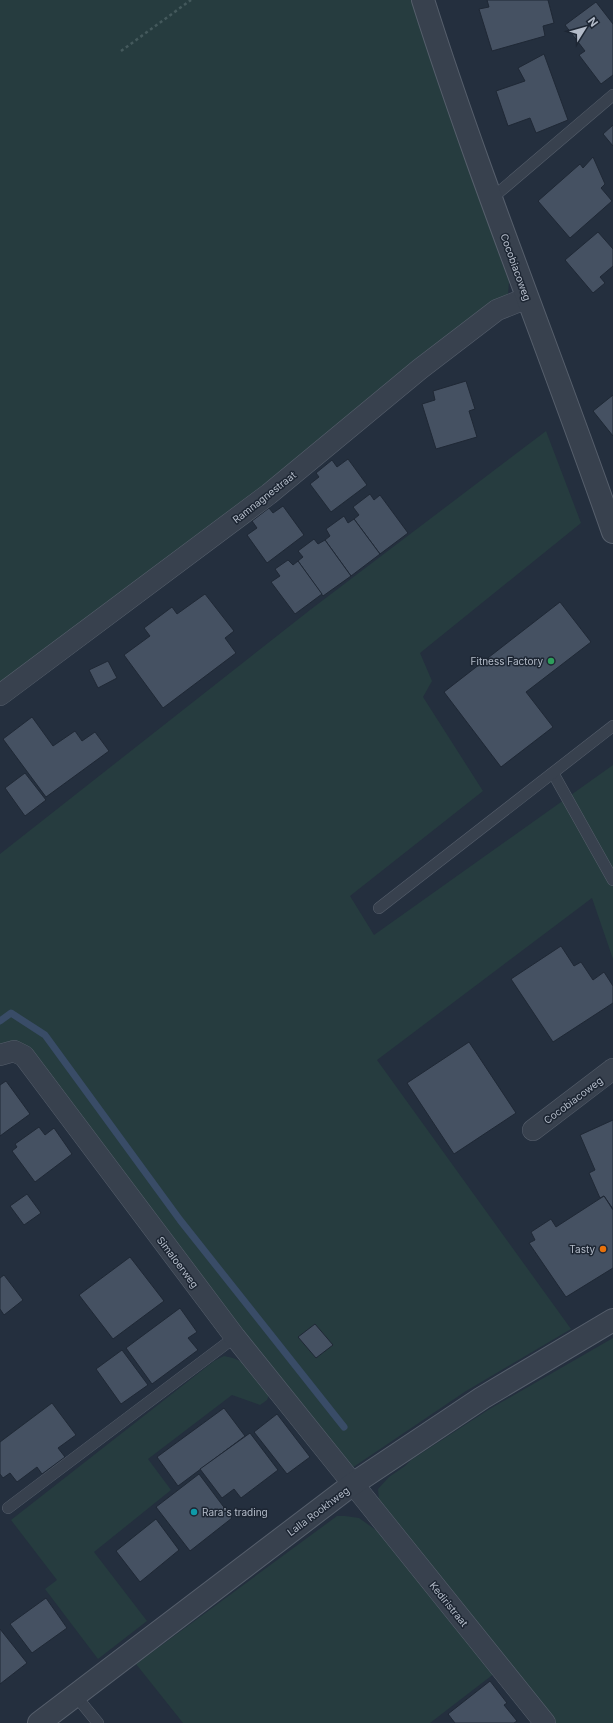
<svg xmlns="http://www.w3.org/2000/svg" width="613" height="1723" font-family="Inter,sans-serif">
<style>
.green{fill:#263c3f}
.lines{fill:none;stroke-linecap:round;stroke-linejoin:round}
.stream{stroke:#394c67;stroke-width:7}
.building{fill:#455162;stroke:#1f2835}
.service-casing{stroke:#565f6c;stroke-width:12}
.minor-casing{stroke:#565f6c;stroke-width:22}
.tertiary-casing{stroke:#565f6c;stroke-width:24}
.path{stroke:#44595c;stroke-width:2.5;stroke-dasharray:3 3;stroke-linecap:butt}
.service{stroke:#38414e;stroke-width:11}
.minor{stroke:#38414e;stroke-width:21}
.tertiary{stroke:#38414e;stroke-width:22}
.leisure-dot{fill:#2e9e5b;stroke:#1d2633;stroke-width:1.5}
.food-dot{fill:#e8710a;stroke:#1d2633;stroke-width:1.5}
.culture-dot{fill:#0f9aa8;stroke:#1d2633;stroke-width:1.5}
.labels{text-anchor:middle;stroke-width:3;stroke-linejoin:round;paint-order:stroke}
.street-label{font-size:10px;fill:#b4bcc9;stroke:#1d2633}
.poi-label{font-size:10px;fill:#b4bcc9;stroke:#1d2633;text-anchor:end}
</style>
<rect width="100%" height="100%" fill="#242f3e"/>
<!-- green -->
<g class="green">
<path d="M0,0H412L437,80L509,282L508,294L281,474L0,684Z"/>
<path d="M546,431L581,523L420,653L432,681L423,697L483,791L350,896L374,935L613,765V959L592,898L377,1060L571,1329L466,1391L352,1468L248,1342L26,1046L14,1041L0,1047V854L310,610Z"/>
<path d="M613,1338V1723H556L379,1500L378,1489L389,1477L405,1466L411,1460L488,1410Z"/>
<path d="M224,1356C251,1361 255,1373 270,1393L267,1400L260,1405L232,1395L148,1459L171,1490L94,1552L147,1621L98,1659L45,1589L57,1580L11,1520L214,1361Z"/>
<path d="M337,1516H345L359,1518L390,1540L495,1673L430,1723H183L136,1664Z"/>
</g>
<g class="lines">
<!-- stream -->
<path class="stream" d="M0,1021L11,1013L45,1035L180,1220L344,1427"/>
</g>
<!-- building -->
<g class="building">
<path d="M487,0H548L554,23L543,26L545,36L492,51L479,9L489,7Z"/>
<path d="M596,2L613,24V75L601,84L579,55L585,51L565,25Z"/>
<path d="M544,54L568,120L536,133L530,118L508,126L496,91L525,81L518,68Z"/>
<path d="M613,125V146L603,134Z"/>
<path d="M593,157L605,184L601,188L612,201L570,238L538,201L580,164L583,168Z"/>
<path d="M598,232L613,249V266L600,277L605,283L593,293L565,260Z"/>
<path d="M466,381L475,409L469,411L477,437L436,449L422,404L435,400L433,391Z"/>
<path d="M613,395V436L593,411Z"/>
<path d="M348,459L367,485L331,512L310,484L319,477L316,473L332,460L337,467Z"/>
<path d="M370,494L374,500L380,495L408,533L380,554L354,519L359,515L353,507Z"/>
<path d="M283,506L304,535L267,563L247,535L257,528L252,521L269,508L273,513Z"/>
<path d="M344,516L348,523L354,519L380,554L351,576L325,540L330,536L326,529Z"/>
<path d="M314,539L318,544L325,540L351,576L323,596L298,561L303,557L298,551Z"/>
<path d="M288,560L293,565L298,561L322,594L295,614L271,582L280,576L275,569Z"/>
<path d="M205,594L234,631L225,638L236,653L163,708L124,655L150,636L144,628L172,607L177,614Z"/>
<path d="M560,602L591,642L526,692L553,727L501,767L444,692Z"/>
<path d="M108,661L117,678L98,688L89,670Z"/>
<path d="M32,717L53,746L75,731L82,741L95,732L109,751L46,797L3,739Z"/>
<path d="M25,773L46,800L25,816L5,788Z"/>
<path d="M561,946L574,966L581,962L593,980L604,972L613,986V1003L553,1042L511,979Z"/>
<path d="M469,1042L516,1113L454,1154L407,1083Z"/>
<path d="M6,1081L30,1114L0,1136V1085Z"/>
<path d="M613,1120V1209L604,1196L600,1198L589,1173L595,1170L580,1135Z"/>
<path d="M39,1127L45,1135L54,1128L72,1154L35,1182L12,1151L17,1147L15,1144Z"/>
<path d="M27,1194L41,1213L24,1225L10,1206Z"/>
<path d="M604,1196L613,1210V1268L566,1297L529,1243L535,1240L531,1232L551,1219L556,1227Z"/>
<path d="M130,1257L164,1301L113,1339L79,1295Z"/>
<path d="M4,1275L23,1300L4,1315L0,1309V1278Z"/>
<path d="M180,1308L197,1332L188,1338L198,1350L152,1384L126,1348Z"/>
<path d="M315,1324L333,1345L316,1358L298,1337Z"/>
<path d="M122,1350L148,1385L121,1404L96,1369Z"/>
<path d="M52,1403L76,1435L58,1448L65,1457L42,1474L37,1467L17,1482L10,1473L3,1478L0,1474V1442Z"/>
<path d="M224,1408L245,1436L178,1486L157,1457Z"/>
<path d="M277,1414L310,1457L287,1474L254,1432Z"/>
<path d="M250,1433L278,1470L241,1498L234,1489L222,1498L200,1469Z"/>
<path d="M199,1474L232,1518L190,1551L156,1507Z"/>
<path d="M156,1519L179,1550L140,1582L116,1551Z"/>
<path d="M46,1598L67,1628L32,1653L10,1624Z"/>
<path d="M0,1629L27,1663L0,1684Z"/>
<path d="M490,1681L507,1703L504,1705L517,1721L514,1723H455L448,1714Z"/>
</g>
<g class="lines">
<!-- service casing -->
<g class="service-casing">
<g id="service">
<path d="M491,199L613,95"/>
<path d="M553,773L613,880"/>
<path d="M379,908L613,726"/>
<path d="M8,1508L235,1337"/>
<path d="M75,1695L98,1723"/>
</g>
</g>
<!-- minor casing -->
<g class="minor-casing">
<g id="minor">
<path d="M0,695L269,494L420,369L497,310L527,298"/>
<path d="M0,1055L14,1051L24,1056L235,1337L545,1723"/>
<path d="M533,1130L613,1069"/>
</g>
</g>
<!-- tertiary casing -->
<g class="tertiary-casing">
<g id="tertiary">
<path d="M423,0C480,180 551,354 613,532"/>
<path d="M39,1723L353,1484L482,1398L613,1320"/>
</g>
</g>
<!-- path -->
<path class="path" d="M121,51L191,0"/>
<!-- service -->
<use href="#service" class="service"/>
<!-- minor -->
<use href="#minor" class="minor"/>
<!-- tertiary -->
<use href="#tertiary" class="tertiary"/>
</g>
<!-- markers -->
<circle class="leisure-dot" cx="551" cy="661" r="4"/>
<circle class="food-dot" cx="603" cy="1249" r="4"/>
<circle class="culture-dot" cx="194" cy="1512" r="4"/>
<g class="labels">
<!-- street labels -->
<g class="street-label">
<text transform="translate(516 267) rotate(70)" y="4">Cocobiacoweg</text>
<text transform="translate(264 497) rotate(-38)" y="4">Ramnagnestraat</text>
<text transform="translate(573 1100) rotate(-37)" y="4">Cocobiacoweg</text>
<text transform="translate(178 1262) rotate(53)" y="4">Simaloerweg</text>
<text transform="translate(318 1511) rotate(-37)" y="4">Lalla Rookhweg</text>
<text transform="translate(449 1604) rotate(51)" y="4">Kediristraat</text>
</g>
<!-- poi labels -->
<g class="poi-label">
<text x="543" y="665">Fitness Factory</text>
<text x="595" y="1253">Tasty</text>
<text x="202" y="1516" text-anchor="start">Rara's trading</text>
</g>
</g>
<!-- north arrow -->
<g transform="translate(585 28) rotate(53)" stroke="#1d2633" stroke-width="3" paint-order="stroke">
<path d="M0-3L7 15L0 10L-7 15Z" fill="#b4bcc9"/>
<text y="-6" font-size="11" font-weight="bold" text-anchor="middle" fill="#b4bcc9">N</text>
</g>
</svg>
